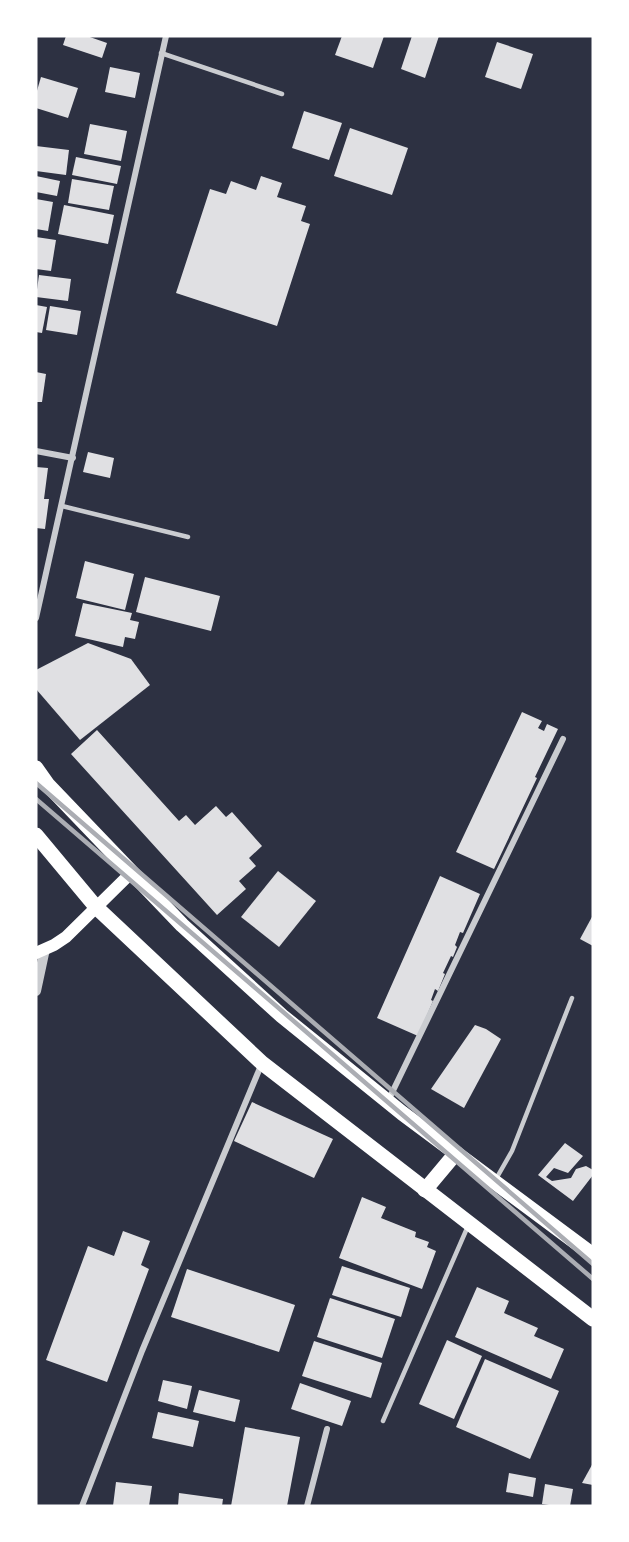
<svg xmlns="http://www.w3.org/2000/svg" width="629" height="1542" font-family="'IBM Plex Sans',sans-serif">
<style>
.building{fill:#e0e0e3}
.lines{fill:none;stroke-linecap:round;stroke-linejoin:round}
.service{stroke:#caccd0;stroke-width:4.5}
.minor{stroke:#caccd0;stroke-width:6}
.tertiary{stroke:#caccd0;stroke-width:10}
.secondary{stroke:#fff;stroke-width:12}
.primary{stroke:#fff;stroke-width:15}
.rail{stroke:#abadb3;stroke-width:4.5}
</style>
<rect width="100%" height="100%" fill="#2d3142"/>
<!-- building -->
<g class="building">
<path d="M66,36H87L107,43L102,58L63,45Z"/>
<path d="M342,36H384L373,68L335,55Z"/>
<path d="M412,36H439L425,78L401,69Z"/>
<path d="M497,42L533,54L521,89L485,77Z"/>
<path d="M110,67L140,73L135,98L105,92Z"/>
<path d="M41,77L78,88L68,118L36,108V94Z"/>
<path d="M304,111L342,123L329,160L292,148Z"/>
<path d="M90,124L127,131L121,161L84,154Z"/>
<path d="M350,128L408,148L392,195L334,176Z"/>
<path d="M36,146L69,150L66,175L36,171Z"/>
<path d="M76,157L121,166L117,184L72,175Z"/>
<path d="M36,176L60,181L57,196L36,192Z"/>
<path d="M261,176L282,183L277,197L306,206L301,221L310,224L277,326L176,293L210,189L226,194L231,181L256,190Z"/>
<path d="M72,179L114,186L109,210L68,203Z"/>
<path d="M36,199L53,202L48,231L36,229Z"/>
<path d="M64,205L114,215L108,244L58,234Z"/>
<path d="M36,237L56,240L51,271L36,269Z"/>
<path d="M39,275L71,279L68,301L36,297Z"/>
<path d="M36,305L47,307L42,333L36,332Z"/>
<path d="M50,306L81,311L77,335L46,330Z"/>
<path d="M36,372L46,374L42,402H36Z"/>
<path d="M88,452L114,458L110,478L83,472Z"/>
<path d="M36,467L48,468L44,499H49L45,529L36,528Z"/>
<path d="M85,561L134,574L125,610L76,598Z"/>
<path d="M145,577L220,596L211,631L136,612Z"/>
<path d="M83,603L132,613L130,620L139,622L135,639L125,637L123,647L75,636Z"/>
<path d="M88,643L131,659L150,685L80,740L36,689V670Z"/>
<path d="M522,712L542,721L538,728L544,731L547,724L558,729L535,777L537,778L494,869L456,852Z"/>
<path d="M97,730L179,821L186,815L195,825L216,806L226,817L232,812L262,846L249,858L256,866L239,881L246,889L217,915L71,754Z"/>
<path d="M278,871L316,901L279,947L241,917Z"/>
<path d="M440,876L480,894L463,933L460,932L455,945L457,947L453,957L451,956L443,973L445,974L438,991L435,989L431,1000L433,1001L418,1036L377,1018Z"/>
<path d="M593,915V946L580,939Z"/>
<path d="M475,1025L486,1029L501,1039L464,1108L431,1089Z"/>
<path d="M252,1102L333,1139L314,1178L234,1141Z"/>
<path d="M565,1143L583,1156L568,1173L554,1168L546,1177L552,1181L571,1178L576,1169L586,1166L593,1170V1175L573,1201L538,1175Z"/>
<path d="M362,1197L386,1207L381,1218L416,1232L415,1237L429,1242L427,1247L436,1251L422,1289L339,1258Z"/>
<path d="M123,1231L150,1241L141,1265L149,1269L107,1382L46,1360L88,1246L114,1256Z"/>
<path d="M342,1266L410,1288L401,1317L332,1295Z"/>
<path d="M187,1269L295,1305L279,1352L171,1317Z"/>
<path d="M477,1287L509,1301L504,1313L538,1328L534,1336L564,1349L551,1379L455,1337Z"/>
<path d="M330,1298L395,1319L382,1358L317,1337Z"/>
<path d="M447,1340L482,1356L454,1419L419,1404Z"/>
<path d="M314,1341L382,1363L371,1398L302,1376Z"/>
<path d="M485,1359L559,1391L530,1459L456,1427Z"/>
<path d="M163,1380L192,1386L187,1409L158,1401Z"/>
<path d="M300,1383L351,1401L342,1426L291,1409Z"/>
<path d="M199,1390L240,1400L235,1422L193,1412Z"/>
<path d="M158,1412L199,1421L193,1447L152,1438Z"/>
<path d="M245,1427L300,1437L287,1506H231Z"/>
<path d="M593,1463V1485L582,1483Z"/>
<path d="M509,1473L536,1478L533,1497L506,1492Z"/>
<path d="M116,1482L152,1486L149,1506H113Z"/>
<path d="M545,1484L573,1489L570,1506H556L542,1504Z"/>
<path d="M179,1493L223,1499L222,1506H178Z"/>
</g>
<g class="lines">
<!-- service -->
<g class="service">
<path d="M161,53L282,94"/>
<path d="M62,506L188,537"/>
<path d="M496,1179L512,1151L572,998"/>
<path d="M383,1421L468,1226"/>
</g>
<!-- minor -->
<g class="minor">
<path d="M36,451L73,458"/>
<path d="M36,618L166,36"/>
<path d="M388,1101L563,739"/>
<path d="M82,1506L142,1351L262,1063"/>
<path d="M307,1506L327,1429"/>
</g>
<!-- tertiary -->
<path class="tertiary" d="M36,991L45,949"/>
<!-- secondary -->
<path class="secondary" d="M36,953L54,945L66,937L131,873"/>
<!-- primary -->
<g class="primary">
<path d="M36,768L48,785L182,925L282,1016L402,1113L593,1255"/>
<path d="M36,835L96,907L262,1063L593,1319"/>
<path d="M425,1190L456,1153"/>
</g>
<!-- rail -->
<g class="rail">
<path d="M36,783L593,1264"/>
<path d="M36,799L593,1279"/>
</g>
</g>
<!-- border -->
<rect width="629" height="1542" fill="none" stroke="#ffffff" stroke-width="75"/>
</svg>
